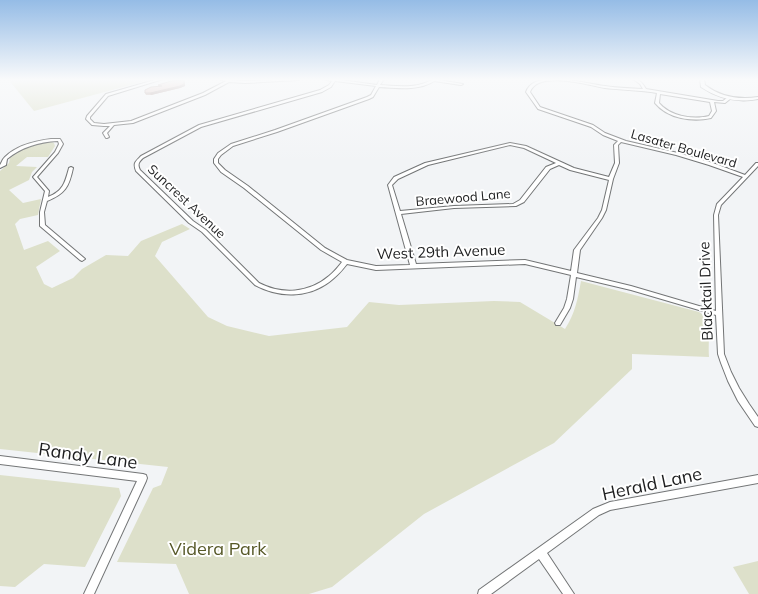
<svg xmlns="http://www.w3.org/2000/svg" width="758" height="594" font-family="Mulish,sans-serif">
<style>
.green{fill:#dde0ca}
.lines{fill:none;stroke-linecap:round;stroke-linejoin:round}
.minor-casing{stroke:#737576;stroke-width:2}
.tertiary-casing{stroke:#737576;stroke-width:2}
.minor{fill:#fff;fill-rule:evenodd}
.tertiary{fill:#fff;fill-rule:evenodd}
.wall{fill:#bb9e98}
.shaded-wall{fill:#99817c}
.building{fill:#dab8b1;stroke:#99817c}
.labels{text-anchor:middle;stroke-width:4;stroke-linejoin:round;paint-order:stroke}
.far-street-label{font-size:13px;fill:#1d1e1f;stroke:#fff}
.street-label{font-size:15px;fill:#1d1e1f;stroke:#fff}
.near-street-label{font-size:18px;fill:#1d1e1f;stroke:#fff}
.near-park-label{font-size:18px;fill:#575928;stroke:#fff}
</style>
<rect width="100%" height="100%" fill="#f2f4f6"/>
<!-- green -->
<g class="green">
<path d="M8,79H153L34,111Z"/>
<path d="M50,141L54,143L55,146L48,157H27L16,166L37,167L32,172L29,180L9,190L23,203L41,199L38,215L20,219L15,224L24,250L48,241L60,251L36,267L44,284L52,288L73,278L82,269L106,255L128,256L141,241L182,224L190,229L162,242L155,256L208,317L227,326L269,336L347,327L369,302L399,305L494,301L520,302L565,329C575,314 578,298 581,281L699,312C703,315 707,316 708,321C710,332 708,345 709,357L632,354V369L554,443L424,514L332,587L309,594H189L176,564L117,562L153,488L161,485L168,467L0,449V171L9,163L10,158C24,147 33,145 50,141Z"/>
<path d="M0,475L119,488L121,496L85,567L44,564L15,587L0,586Z"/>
<path d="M758,561V594H749L733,567Z"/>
</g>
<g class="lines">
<!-- minor casing -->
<g class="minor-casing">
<g id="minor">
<path d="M158,79H163L108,96L90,117V119L94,123L104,124L131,121L203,93L228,80L245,81L300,79L298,80L245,83L229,82L205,95L133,123L114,125L107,133L109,137L107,138H106L103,133L110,126H104L92,125L86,119L87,116L106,94Z"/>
<path d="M322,79H334L377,85L380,79H384L380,85C397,86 418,89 433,79L463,84L461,85L434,81C420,91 396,88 379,87L373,97L369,99L277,132L233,146L221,155L218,159V163L225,170L248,186L325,248L347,260L376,266L410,265L388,185L394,177L425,163L510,143L526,146L574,168L609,177L615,163L614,145L618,141L603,135L591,127L538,109L526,92C534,68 587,84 605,86C618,88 630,88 643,89L640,84L633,79C640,79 643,84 646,89L718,101H723L728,97H730V99L725,103L714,102L716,111L711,118C693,122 668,119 655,103L657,93C640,90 622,90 605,88C588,85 538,70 530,92L540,107L593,125L605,133L626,141L678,153L713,163L745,175L756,163H758V166L721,205L718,215L724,354L731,372L739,388L749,404L758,417V427L755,426L738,401L728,381L721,363L718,354L716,315L631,290L576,277L573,299L570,308L560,325H556L555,323L564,308L567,299L571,275L525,264L376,270L347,264C343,269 339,274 334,278C312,298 281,299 255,285L202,232L189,223L136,171C133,163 135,162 141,156L199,125L320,90L329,85L332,81ZM335,81L376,86L371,95L367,97L275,130L231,144L218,153L214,159V163L221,172L244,188L321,250L342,262C338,267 334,272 329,276C309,293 282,295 259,283L206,230L193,221L140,170C137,164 139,162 143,158L201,127L322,92L331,87ZM660,94L710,102L712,111L709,116C692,120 670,116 659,103ZM621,142L676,155L709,165L743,177L717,204L714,215L716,311L631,286L577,273L580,250L602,218L606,210L613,179L619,163L618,145ZM510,145L524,148L556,163L546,167L520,200L513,204L454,206L400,211L392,185L398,179L428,165ZM559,165L570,170L609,180L602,210L598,218L574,250L571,271L525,260L416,264L401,214L454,208L516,206L524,202L550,169Z"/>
<path d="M51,139H60L63,144L58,153L37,177L49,191L48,197C63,191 65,183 69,168L71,167L73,168C69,187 65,194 47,201L44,212L45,225L84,258L85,259L82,261L80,260L40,226V212L45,191L33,177L55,152L59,144L58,141C38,142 22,147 7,159L6,165L0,168V165C2,162 2,160 5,157C17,145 35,141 51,139Z"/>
<path d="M0,456L143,474L146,475L147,478L146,481L94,594H84L137,481L0,464Z"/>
<path d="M758,475V483L610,510L599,515L547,553L574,594H563L539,559L491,594H478L479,590L593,509L610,502Z"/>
</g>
</g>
<!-- tertiary casing -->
<g class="tertiary-casing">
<g id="tertiary">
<path d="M219,79H233L228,82Z"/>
<path d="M700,79H704L705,85C721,97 738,100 758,97V99C737,103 719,99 701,87Z"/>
</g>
</g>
<!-- minor -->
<use href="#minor" class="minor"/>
<!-- tertiary -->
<use href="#tertiary" class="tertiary"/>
</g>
<!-- wall -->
<path class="wall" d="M184,80L185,86L180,88L151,95H146L145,93L158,86V85Z"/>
<!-- shaded-wall -->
<path class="shaded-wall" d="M184,80L185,86L180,88L151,95L150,93Z"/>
<!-- building -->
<path class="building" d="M184,80V84L180,86L150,93H145V90L151,87L162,86L158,85L171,81Z"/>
<!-- sky -->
<linearGradient id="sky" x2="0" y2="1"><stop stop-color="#95bce6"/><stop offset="0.49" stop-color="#f9fafb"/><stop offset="1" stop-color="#f9fafb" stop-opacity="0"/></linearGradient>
<rect width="758" height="162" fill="url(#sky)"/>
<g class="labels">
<!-- far-street labels -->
<g class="far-street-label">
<text transform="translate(684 148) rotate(16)" y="5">Lasater Boulevard</text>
<text transform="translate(463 197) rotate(-5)" y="5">Braewood Lane</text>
<text transform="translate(187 201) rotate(43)" y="5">Suncrest Avenue</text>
</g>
<!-- street labels -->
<g class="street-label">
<text transform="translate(441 252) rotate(-2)" y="5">West 29th Avenue</text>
<text transform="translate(706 291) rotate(-92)" y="5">Blacktail Drive</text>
</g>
<!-- near-street labels -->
<g class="near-street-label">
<text transform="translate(88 456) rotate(8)" y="6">Randy Lane</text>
<text transform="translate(652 484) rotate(-12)" y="6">Herald Lane</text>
</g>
<!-- near-park labels -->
<g class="near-park-label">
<text x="218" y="555">Videra Park</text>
</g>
</g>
</svg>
